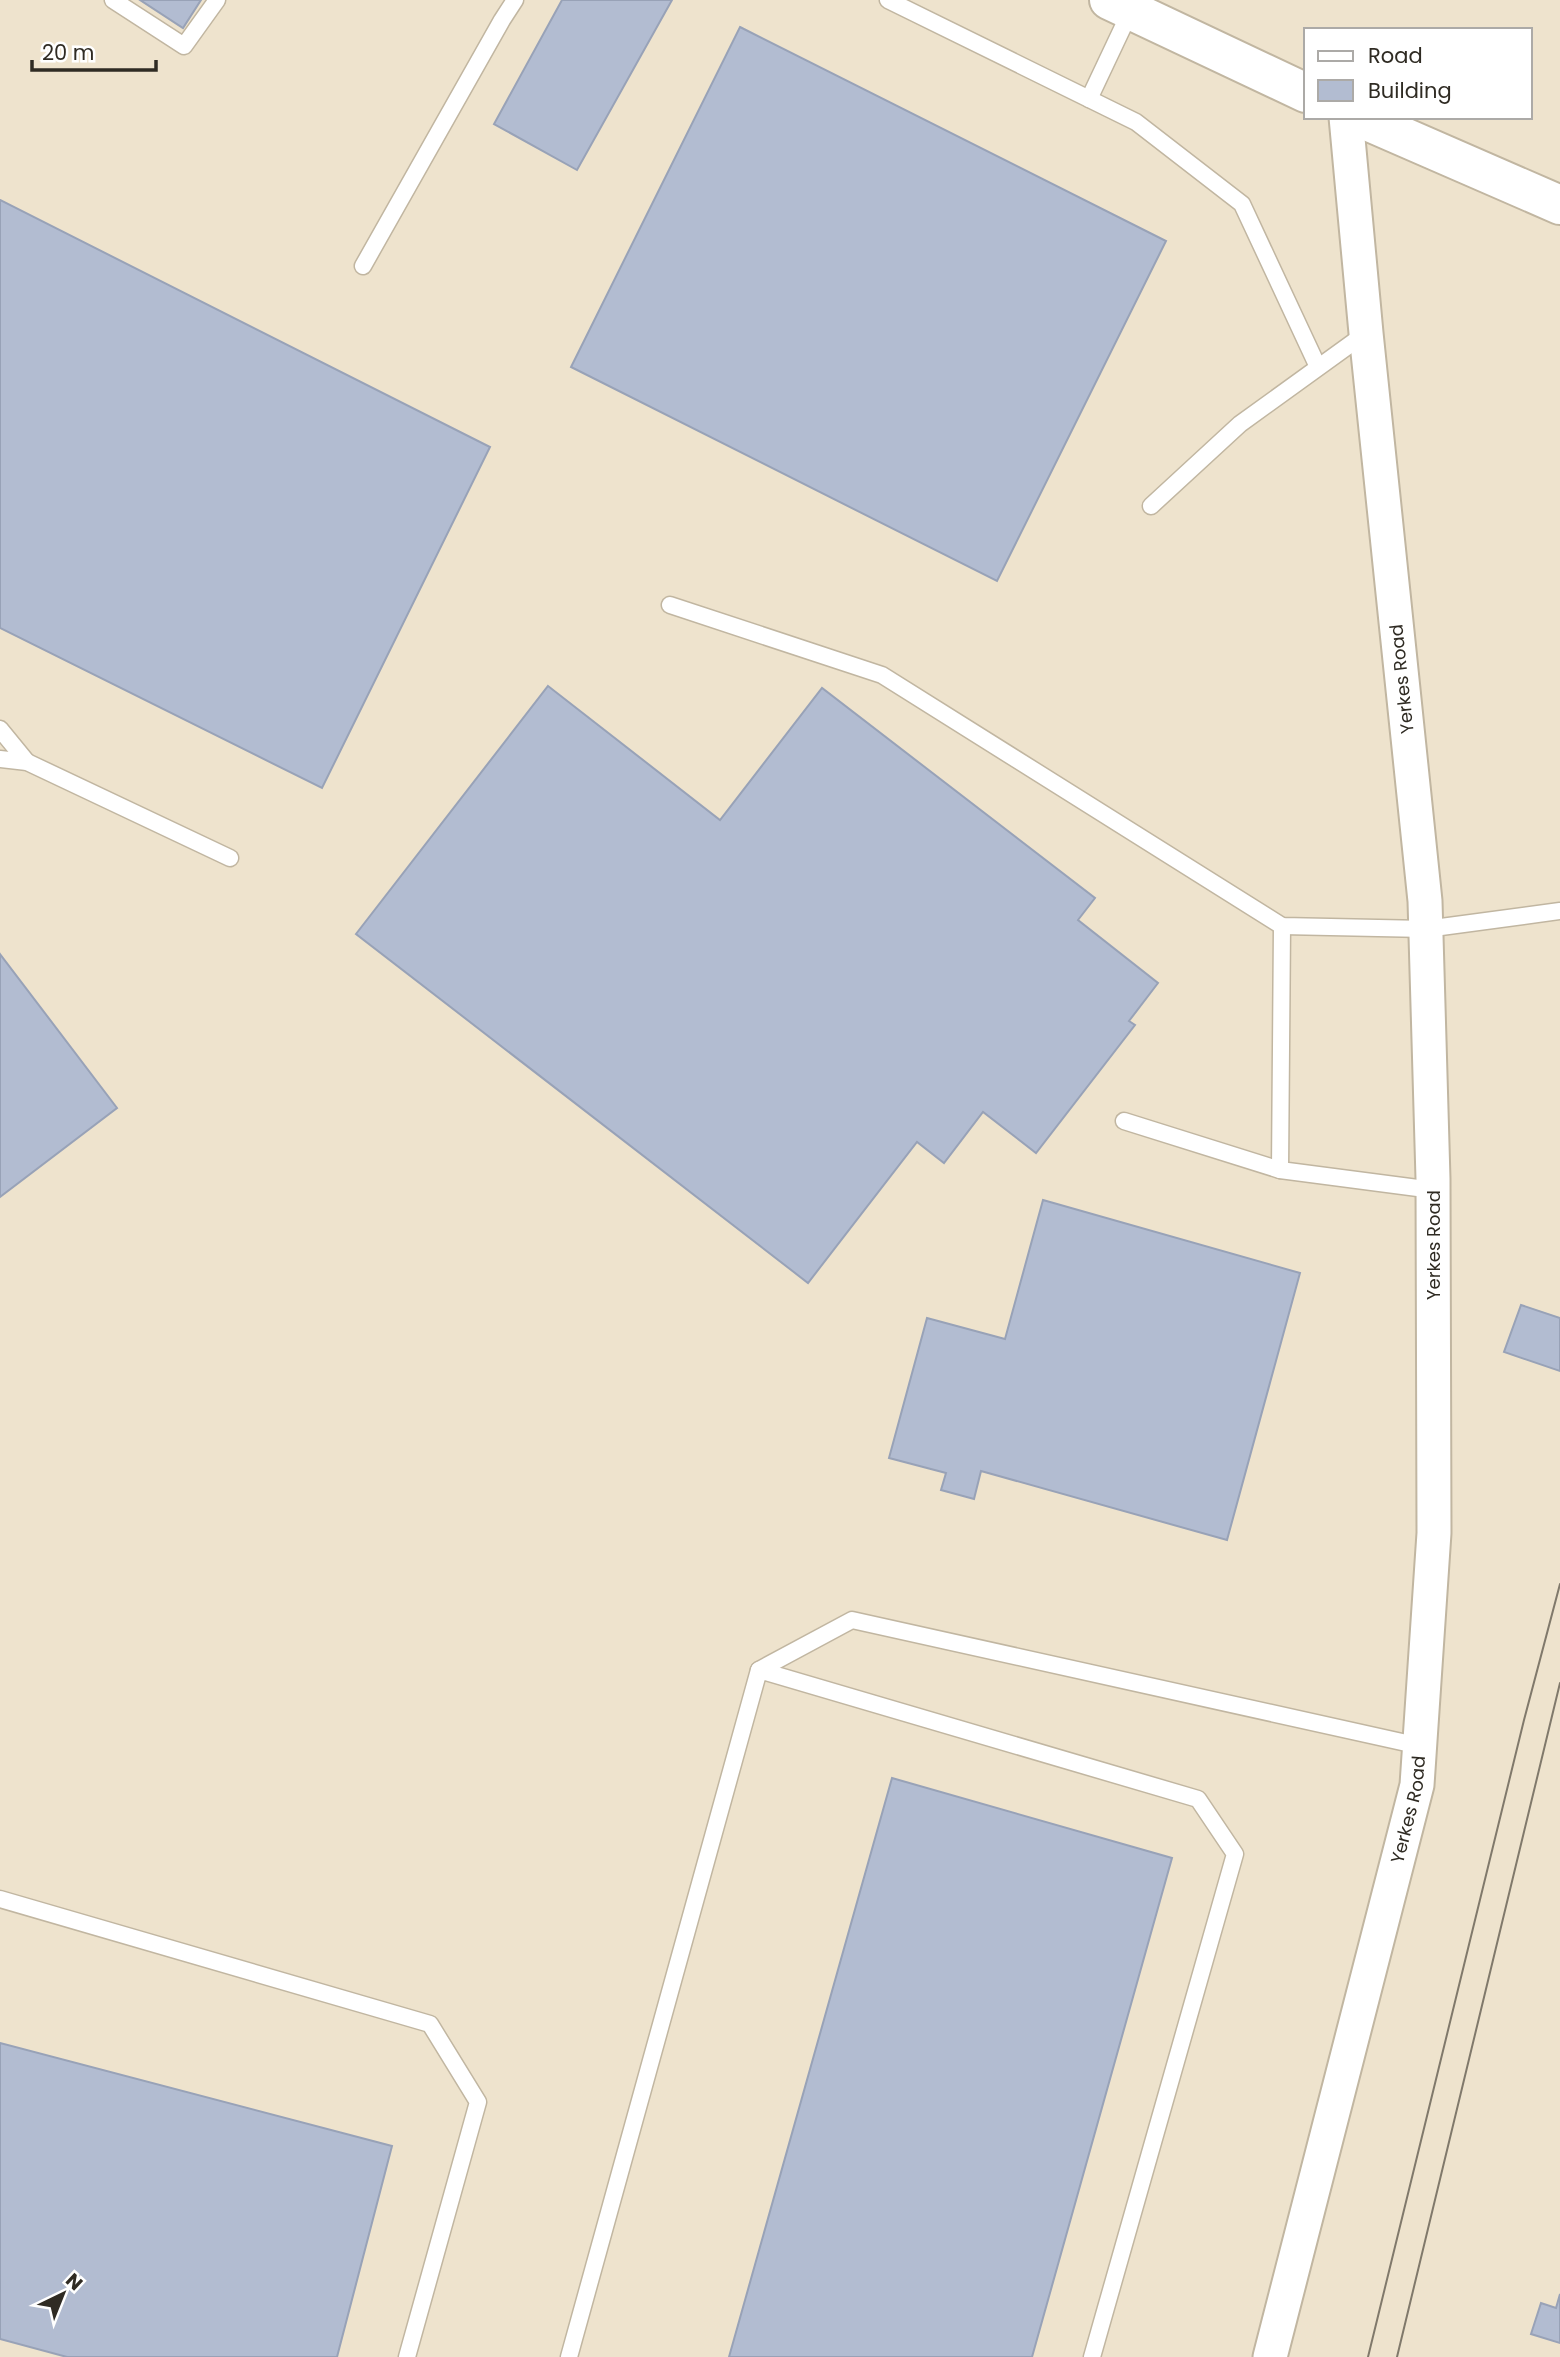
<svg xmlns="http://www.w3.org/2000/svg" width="1560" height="2357" font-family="Poppins,sans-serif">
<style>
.building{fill:#b2bcd1;stroke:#98a2b7;stroke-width:2}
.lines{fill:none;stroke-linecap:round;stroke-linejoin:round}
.service-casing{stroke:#c1b6a1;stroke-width:19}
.minor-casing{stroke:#c1b6a1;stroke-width:37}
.tertiary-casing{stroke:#c1b6a1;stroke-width:42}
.service{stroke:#fff;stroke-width:16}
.minor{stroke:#fff;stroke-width:33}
.tertiary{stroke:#fff;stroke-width:38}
.tram{stroke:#80796b;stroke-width:2}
.labels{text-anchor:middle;stroke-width:7;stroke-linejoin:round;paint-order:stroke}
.street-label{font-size:18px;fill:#2f2b23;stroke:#fff}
</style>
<rect width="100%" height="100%" fill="#eee3cd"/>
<!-- building -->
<g class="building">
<path d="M140,0H201L183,28Z"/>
<path d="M562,0H672L577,170L494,124Z"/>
<path d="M740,27L1166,241L997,581L571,367Z"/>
<path d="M0,200L490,447L322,788L0,628Z"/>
<path d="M548,686L720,820L822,688L1095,898L1078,920L1158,983L1129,1021L1135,1025L1036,1153L983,1112L944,1163L917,1142L808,1283L356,934Z"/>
<path d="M0,954L117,1108L0,1197Z"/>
<path d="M1043,1200L1300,1273L1227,1540L981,1471L974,1499L941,1490L946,1473L889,1458L927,1318L1005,1339Z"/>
<path d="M1521,1305L1560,1318V1371L1504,1352Z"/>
<path d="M892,1778L1172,1858L1032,2357H729Z"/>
<path d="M0,2043L392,2146L337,2357H67L0,2339Z"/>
<path d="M1560,2294V2343L1531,2334L1541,2303L1556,2308Z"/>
</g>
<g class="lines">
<!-- service casing -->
<g class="service-casing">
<g id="service">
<path d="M113,0L184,46L217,0"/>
<path d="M888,0L1136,122L1242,204L1318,367"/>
<path d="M1089,99L1131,10"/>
<path d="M363,266L502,20L515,0"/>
<path d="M1151,506L1240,424L1366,333"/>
<path d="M670,605L882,675L1282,926L1426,929L1560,911"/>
<path d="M0,729L27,762"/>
<path d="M0,759L27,762L230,858"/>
<path d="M1282,926L1280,1170L1433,1190"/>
<path d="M1124,1121L1280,1170"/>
<path d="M759,1670L852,1620L1420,1746"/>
<path d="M0,1899L430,2024L478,2102L407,2357"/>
<path d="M569,2357L759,1670L1198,1799L1235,1854L1092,2357"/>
</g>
</g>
<!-- minor casing -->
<g class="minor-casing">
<g id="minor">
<path id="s1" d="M1270,2357L1417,1785L1434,1533L1433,1179L1425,901L1366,333L1346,117"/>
</g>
</g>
<!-- tertiary casing -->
<g class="tertiary-casing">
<g id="tertiary">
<path d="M1109,0L1306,93"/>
<path d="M1358,117L1560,205"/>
</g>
</g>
<!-- service -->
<use href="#service" class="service"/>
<!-- minor -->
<use href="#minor" class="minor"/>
<!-- tertiary -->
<use href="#tertiary" class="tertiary"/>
<!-- tram -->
<g class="tram">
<path d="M1368,2357L1524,1720L1560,1584"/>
<path d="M1397,2357L1560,1683"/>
</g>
</g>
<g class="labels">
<!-- street labels -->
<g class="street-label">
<text transform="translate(1402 679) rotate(-96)" y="6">Yerkes Road</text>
<text transform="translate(1434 1245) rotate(-90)" y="6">Yerkes Road</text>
<text dy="6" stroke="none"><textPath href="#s1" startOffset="565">Yerkes Road</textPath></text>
</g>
</g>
<!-- legend -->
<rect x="1304" y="28" width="228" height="91" fill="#ffffff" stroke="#acaaa7" stroke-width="2"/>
<rect x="1318" y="51" width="35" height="10" fill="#ffffff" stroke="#acaaa7" stroke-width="2"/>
<text x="1368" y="63" font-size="21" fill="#2f2b23">Road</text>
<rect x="1318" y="80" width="35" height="21" fill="#b2bcd1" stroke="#acaaa7" stroke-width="2"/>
<text x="1368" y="98" font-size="21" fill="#2f2b23">Building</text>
<!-- north arrow -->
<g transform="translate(63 2294) rotate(43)" stroke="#ffffff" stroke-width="5" paint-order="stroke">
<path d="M0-5L12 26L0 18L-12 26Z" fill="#2f2b23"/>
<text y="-10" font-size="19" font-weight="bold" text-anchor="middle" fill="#2f2b23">N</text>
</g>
<!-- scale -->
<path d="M32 60v10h124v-10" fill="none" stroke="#2f2b23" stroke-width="3.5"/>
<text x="42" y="60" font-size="21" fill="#2f2b23" stroke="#ffffff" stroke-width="5" paint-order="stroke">20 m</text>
</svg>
